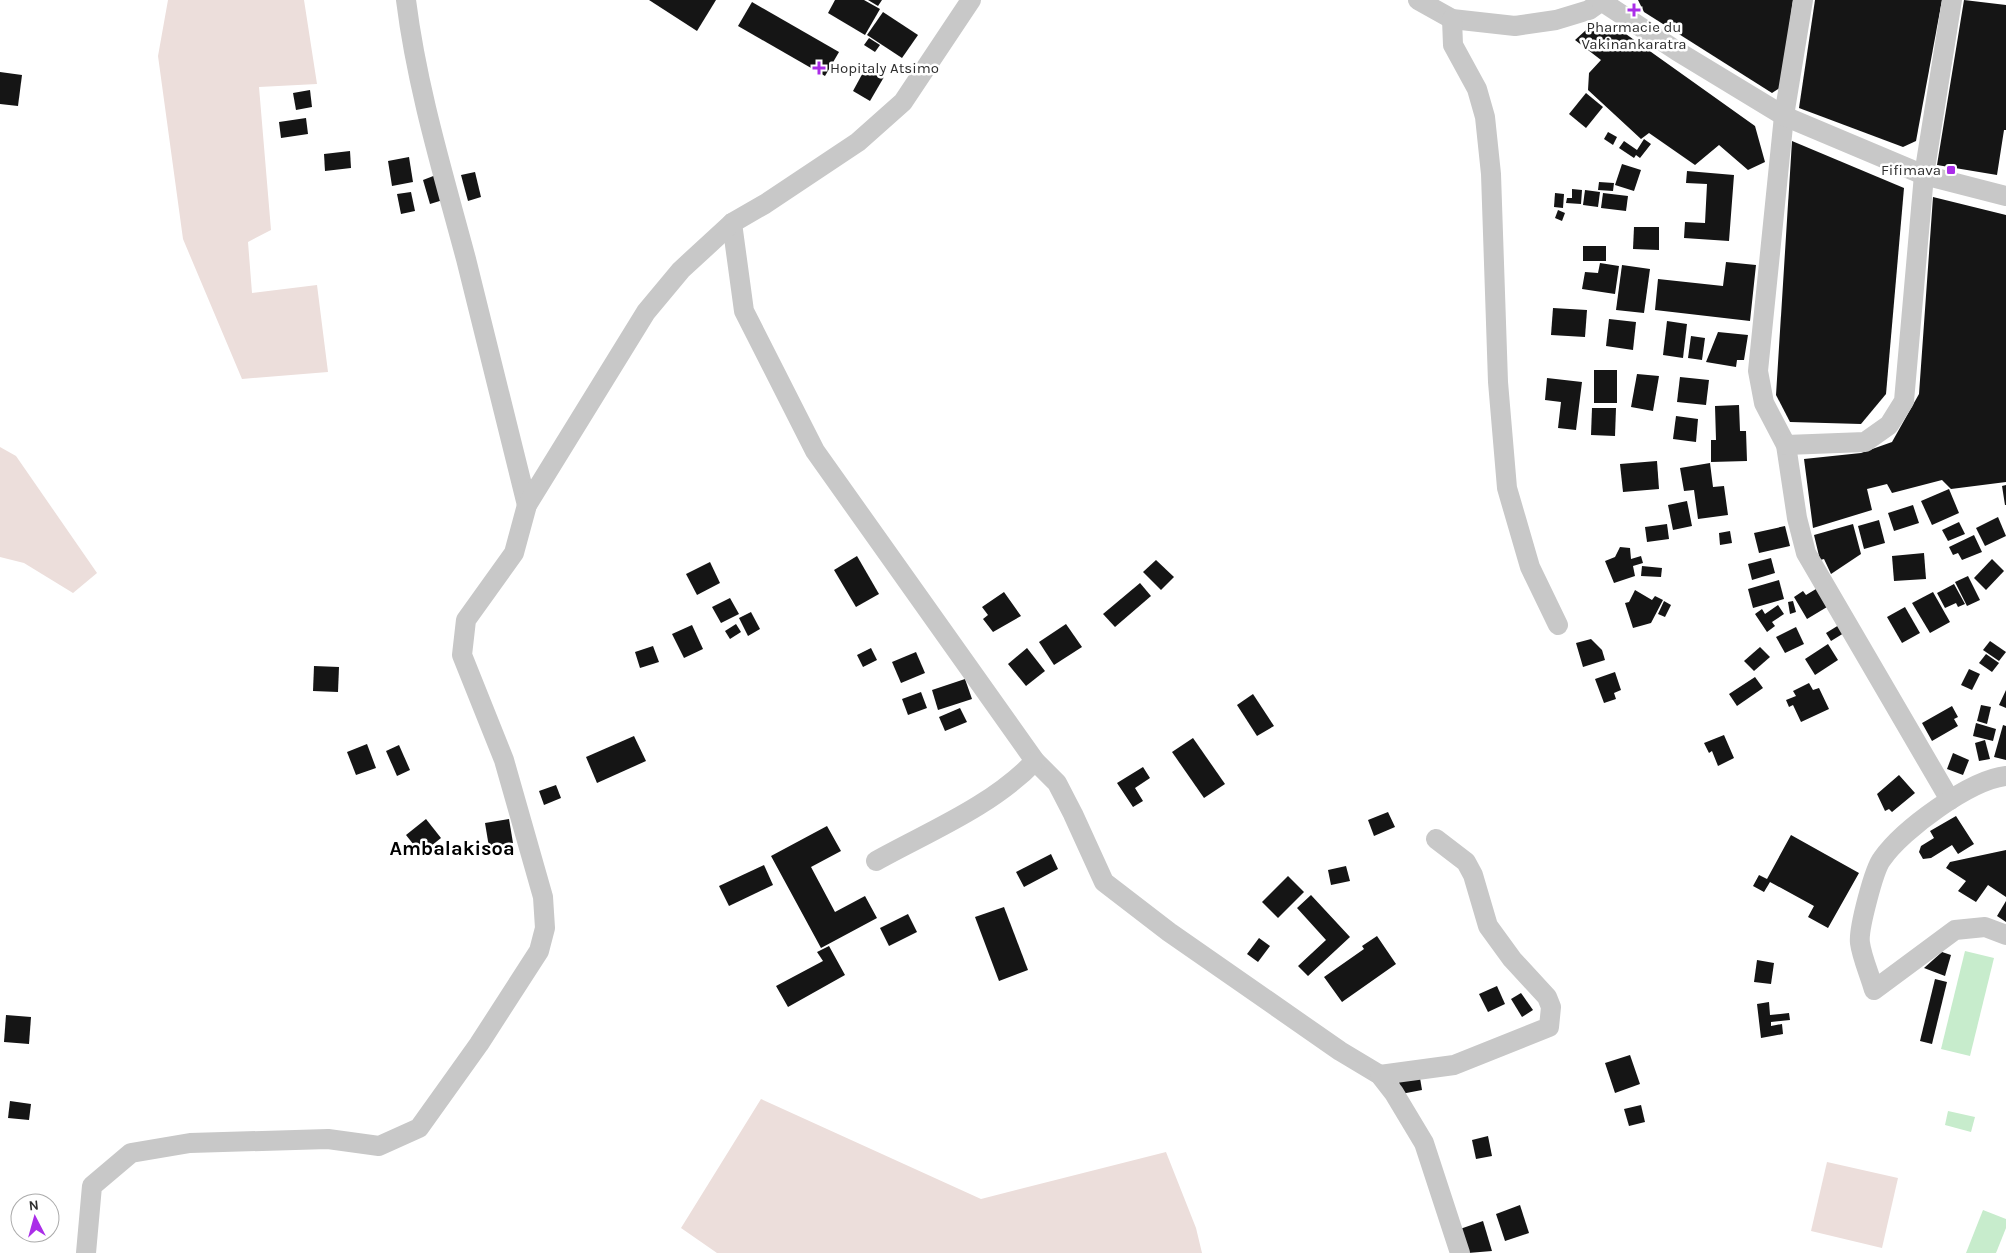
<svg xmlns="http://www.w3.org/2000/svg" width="2006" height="1253" font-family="Karla,sans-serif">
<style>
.green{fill:#ecdedb}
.water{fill:#c7eccc}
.building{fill:#151515}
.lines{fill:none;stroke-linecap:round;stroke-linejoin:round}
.minor{stroke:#c8c8c8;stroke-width:20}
.poi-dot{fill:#aa2de8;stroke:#fff;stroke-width:2}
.labels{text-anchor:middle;stroke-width:5;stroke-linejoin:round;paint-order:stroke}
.poi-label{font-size:15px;fill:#2e2e2e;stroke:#fff}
.district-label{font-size:20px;font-weight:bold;fill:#000;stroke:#fff}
</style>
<rect width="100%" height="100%" fill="#fff"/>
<!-- green -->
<g class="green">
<path d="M168,0H304L317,84L259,87L271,230L248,242L252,293L317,285L328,372L242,379L183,239L158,56Z"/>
<path d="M0,447L16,456L97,573L73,593L24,563L0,557Z"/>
<path d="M761,1099L981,1199L1166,1152L1196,1228L1202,1253H717L681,1228Z"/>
<path d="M1827,1162L1898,1178L1882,1248L1811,1231Z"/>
</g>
<!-- water -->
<g class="water">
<path d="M1965,951L1994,958L1970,1056L1941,1049Z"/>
<path d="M1948,1111L1975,1117L1971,1132L1945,1125Z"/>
<path d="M1983,1210L2006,1219V1228L1996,1253H1966Z"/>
</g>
<!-- building -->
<g class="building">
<path d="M649,0H716L697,31Z"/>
<path d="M835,0H864L880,9L865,35L828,13Z"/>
<path d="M868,0H882L878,6Z"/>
<path d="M1638,0H1793L1781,87L1772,93L1644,12Z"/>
<path d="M1815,0H1942L1916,141L1903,147L1799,108Z"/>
<path d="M1964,0L2006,5V130H2004L1997,175L1937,165Z"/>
<path d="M752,2L839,52L825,76L738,26Z"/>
<path d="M883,12L918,35L902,58L867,35Z"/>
<path d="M1596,21L1606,30L1616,27L1755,126L1765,162L1748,170L1719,145L1695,165L1649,133L1641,139L1588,90L1589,73L1601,60L1575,40Z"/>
<path d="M869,38L880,45L875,52L864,45Z"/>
<path d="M866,67L884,77L870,101L853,91Z"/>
<path d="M0,72L22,75L18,106L0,104Z"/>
<path d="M310,90L312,107L296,110L293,93Z"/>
<path d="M1586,93L1603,107L1586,128L1569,114Z"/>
<path d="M306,118L308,134L281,138L279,122Z"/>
<path d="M1608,132L1617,137L1613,145L1604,139Z"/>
<path d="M1644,139L1651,144L1640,158L1636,155L1634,158L1619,148L1624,141L1637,150Z"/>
<path d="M1792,141L1904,188L1886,394L1861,424L1790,422L1776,395Z"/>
<path d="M350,151L351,168L325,171L324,154Z"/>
<path d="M409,157L413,182L392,186L388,161Z"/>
<path d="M1622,164L1641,170L1634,191L1615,185Z"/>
<path d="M1687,171L1734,175L1729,241L1684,238L1685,222L1705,223L1707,184L1686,183Z"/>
<path d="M475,172L481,197L468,201L461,175Z"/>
<path d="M436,175L443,200L430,204L423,180Z"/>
<path d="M1599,182L1614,183L1613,191L1598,190Z"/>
<path d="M1572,189L1582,190L1581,204L1566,203L1567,198H1572Z"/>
<path d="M1585,190L1600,192L1598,207L1583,205Z"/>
<path d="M411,192L415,211L401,214L397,194Z"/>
<path d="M1555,193L1564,194L1563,208L1554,207Z"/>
<path d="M1603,193L1628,196L1626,211L1601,208Z"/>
<path d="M1933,197L2006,215V482L1951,489L1942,480L1892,493L1887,484L1867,489L1872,510L1813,528L1804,459L1861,453L1892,442L1919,394Z"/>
<path d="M1558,210L1565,213L1562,221L1555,218Z"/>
<path d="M1634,227H1659V250L1633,249Z"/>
<rect x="1583" y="246" width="23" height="15"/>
<path d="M1726,262L1756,265L1750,321L1655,310L1658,279L1723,286Z"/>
<path d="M1600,263L1619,266L1615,294L1582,289L1585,272L1598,273Z"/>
<path d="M1622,265L1650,269L1644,313L1616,310Z"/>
<path d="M1553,308L1587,310L1585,337L1551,335Z"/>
<path d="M1609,319L1636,322L1633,350L1606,346Z"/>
<path d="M1667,321L1687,324L1683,358L1663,355Z"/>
<path d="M1718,332L1748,335L1744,360H1737L1736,367L1706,362Z"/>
<path d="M1691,336L1705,338L1702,360L1688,358Z"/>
<rect x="1594" y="370" width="23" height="33"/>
<path d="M1637,374L1659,376L1653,411L1631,407Z"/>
<path d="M1680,377L1709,380L1706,405L1677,402Z"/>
<path d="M1547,378L1582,382L1576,430L1558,428L1561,402L1545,400Z"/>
<path d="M1739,405L1740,431H1746L1747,461L1711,462V440H1716L1715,406Z"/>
<path d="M1592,408H1616L1615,436L1591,435Z"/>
<path d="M1676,416L1698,419L1696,442L1673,439Z"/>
<path d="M1657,461L1659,489L1623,492L1620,464Z"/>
<path d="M1710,463L1713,487L1724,486L1728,515L1698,519L1694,490L1684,491L1680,468Z"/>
<path d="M2006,485V505H2005L2002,486Z"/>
<path d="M1949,489L1959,513L1932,525L1921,501Z"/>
<path d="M1687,501L1692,526L1673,530L1668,505Z"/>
<path d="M1913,505L1919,523L1894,531L1888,513Z"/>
<path d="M1998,517L2006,536L1985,546L1976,528Z"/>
<path d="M1879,520L1885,543L1864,549L1858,526Z"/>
<path d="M1959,522L1965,534L1948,541L1942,530Z"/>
<path d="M1667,524L1669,539L1647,542L1645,527Z"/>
<path d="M1853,524L1861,554L1831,574L1824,559L1820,560L1814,535Z"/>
<path d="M1785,526L1790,546L1759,553L1754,533Z"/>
<path d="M1730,531L1732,543L1720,545L1719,533Z"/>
<path d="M1974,535L1982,552L1962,560L1958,553L1953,555L1949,547Z"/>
<path d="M1620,547L1630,548L1631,559L1641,556L1643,563L1633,566L1635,576L1614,583L1605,561L1615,557Z"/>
<path d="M1924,553L1926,579L1894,581L1892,556Z"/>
<path d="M857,556L879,594L856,607L834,570Z"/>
<path d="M1771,558L1775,573L1752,580L1748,564Z"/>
<path d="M1992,559L2004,571L1986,590L1974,578Z"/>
<path d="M1156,560L1174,577L1161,590L1143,572Z"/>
<path d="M710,562L720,583L697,595L686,574Z"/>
<path d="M1642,566L1662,568L1661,577L1641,576Z"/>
<path d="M1968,576L1980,600L1967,606L1955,582Z"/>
<path d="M1779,580L1784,599L1753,608L1748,589Z"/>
<path d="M1140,583L1151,596L1115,627L1103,614Z"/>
<path d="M1954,584L1965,604L1958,607L1956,603L1945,608L1937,593Z"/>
<path d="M1821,586L1832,604L1807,619L1794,597L1803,591L1806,595Z"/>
<path d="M1635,590L1652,600L1655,596L1663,600L1651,623L1633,628L1625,603L1629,602Z"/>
<path d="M1004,592L1021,616L993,632L983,619L988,615L982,607Z"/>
<path d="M1933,592L1950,622L1930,633L1912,603Z"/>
<path d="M730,598L739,614L721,623L712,607Z"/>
<path d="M1664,601L1671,605L1665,617L1658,614Z"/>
<path d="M1793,601L1796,612L1790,614L1788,602Z"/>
<path d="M1778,605L1784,614L1772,622L1775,626L1767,632L1755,614L1762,609L1765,614Z"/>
<path d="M1905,607L1920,633L1902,643L1887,617Z"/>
<path d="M751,612L760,629L748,636L739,618Z"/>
<path d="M736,624L741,632L730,639L725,631Z"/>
<path d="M1066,624L1082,647L1054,665L1039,642Z"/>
<path d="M692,625L703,649L684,658L672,634Z"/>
<path d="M1839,625L1844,633L1831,641L1826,633Z"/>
<path d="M1796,627L1804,644L1785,653L1776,637Z"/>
<path d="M1591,639L1602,650L1605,660L1583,667L1576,643Z"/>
<path d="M1990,641L2006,652L1999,661L1983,650Z"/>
<path d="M1828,644L1838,660L1815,675L1805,659Z"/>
<path d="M653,646L659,662L640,668L635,652Z"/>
<path d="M1760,647L1770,657L1754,671L1744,661Z"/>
<path d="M871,648L877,660L863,667L857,655Z"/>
<path d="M1027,648L1045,671L1026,686L1008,664Z"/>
<path d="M916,652L925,673L901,683L892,662Z"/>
<path d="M1986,654L1999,663L1992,672L1979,663Z"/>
<path d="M314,666L339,667L338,692L313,691Z"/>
<path d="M1969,669L1980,674L1972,690L1961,685Z"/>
<path d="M1615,672L1621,690L1614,693L1616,699L1604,703L1595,679Z"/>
<path d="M1755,677L1763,688L1737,706L1729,694Z"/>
<path d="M965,679L972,699L938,710L932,690Z"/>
<path d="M1809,683L1813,690L1819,688L1829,709L1801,722L1793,705L1789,707L1786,700L1796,696L1793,691Z"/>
<path d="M2006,690V708L1999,705Z"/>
<path d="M921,692L927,708L908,715L902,699Z"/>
<path d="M1253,694L1274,726L1257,736L1237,705Z"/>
<path d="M1981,705L1991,707L1987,724L1977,721Z"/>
<path d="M1952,706L1958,717L1954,719L1958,726L1932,741L1922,723Z"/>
<path d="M960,708L967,722L945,731L939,717Z"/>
<path d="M1976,723L1996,729L1993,741L1973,736Z"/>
<path d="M2003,725L2006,726V760L1994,757Z"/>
<path d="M1724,735L1734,758L1718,766L1712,751L1709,753L1704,743Z"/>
<path d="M634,736L646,761L597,783L586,757Z"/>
<path d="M1193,738L1225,784L1204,798L1172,752Z"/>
<path d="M1985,740L1990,759L1979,761L1975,743Z"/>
<path d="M367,744L376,768L356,775L347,752Z"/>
<path d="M399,745L410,770L397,776L386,751Z"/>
<path d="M1953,753L1969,760L1963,775L1947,769Z"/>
<path d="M1143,767L1150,778L1135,788L1143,801L1133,807L1117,783Z"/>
<path d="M1899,775L1915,793L1892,812L1889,809L1885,811L1877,794Z"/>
<path d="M556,785L561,798L544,805L539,791Z"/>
<path d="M1388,812L1395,827L1374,836L1368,820Z"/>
<path d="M1956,816L1974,844L1958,854L1952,845L1931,858L1923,859L1919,852L1921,846L1934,838L1930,831Z"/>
<path d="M426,819L441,838L421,854L406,835Z"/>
<path d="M509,819L513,843L489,847L485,823Z"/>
<path d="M827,826L841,851L811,867L835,912L865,896L877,918L821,948L771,856Z"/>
<path d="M1791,835L1859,873L1828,928L1808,917L1814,906L1770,882L1764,892L1753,886L1759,875L1767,879Z"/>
<path d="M2006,850V897L1988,885L1976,902L1958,891L1966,881L1946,868L1950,862Z"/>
<path d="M1051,854L1058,869L1024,887L1016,872Z"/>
<path d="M764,865L773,885L729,906L719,886Z"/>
<path d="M1346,866L1350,881L1331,885L1328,870Z"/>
<path d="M1288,876L1304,892L1278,918L1262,902Z"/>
<path d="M1311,895L1350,937L1308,976L1298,966L1326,940L1297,908Z"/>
<path d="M2006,901V922L1997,916Z"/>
<path d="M1004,907L1028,970L999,981L975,917Z"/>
<path d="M908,914L917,932L889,946L880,928Z"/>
<path d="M1377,936L1396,964L1342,1002L1324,977L1364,949L1362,946Z"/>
<path d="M1259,938L1270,946L1258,962L1247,954Z"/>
<path d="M829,946L845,975L788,1007L776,986L823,961L817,952Z"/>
<path d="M1942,952L1951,955L1945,976L1924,968Z"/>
<path d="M1757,960L1774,963L1771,984L1754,982Z"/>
<path d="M1935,979L1947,982L1932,1044L1920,1041Z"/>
<path d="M1497,986L1505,1004L1488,1012L1479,994Z"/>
<path d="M1521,993L1533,1010L1522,1017L1511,999Z"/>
<path d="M1769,1002L1770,1015L1789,1013L1790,1020L1771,1022V1026L1782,1024L1783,1034L1761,1038L1757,1004Z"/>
<path d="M6,1015L31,1017L29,1044L4,1042Z"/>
<path d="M1630,1055L1640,1084L1615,1093L1605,1063Z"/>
<path d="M1419,1072L1422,1090L1401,1094L1398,1076Z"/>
<path d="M10,1101L31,1104L29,1120L8,1118Z"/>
<path d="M1641,1105L1645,1122L1629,1126L1624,1109Z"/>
<path d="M1488,1136L1492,1156L1476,1159L1472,1140Z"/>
<path d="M1520,1205L1529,1233L1505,1241L1496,1214Z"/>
<path d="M1483,1221L1492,1251L1468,1253L1460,1229Z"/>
</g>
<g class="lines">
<!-- minor -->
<g class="minor">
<path d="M406,0C417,88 443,173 466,259C487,341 507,423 527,505"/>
<path d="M1418,0L1452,19L1515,26L1556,20L1589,10L1603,0"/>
<path d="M1803,0L1784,116L1758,371L1764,403L1786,445L1797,518L1806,553L1950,800"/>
<path d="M1601,1L1677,51L1784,116L1924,175L2006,196"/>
<path d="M1452,19L1453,45L1477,89L1485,117L1491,174L1498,382L1507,488L1530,567L1558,625"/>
<path d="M732,223L744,311L815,451L1035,761L1057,783L1073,814L1104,882L1169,932L1340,1051L1380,1075L1394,1093L1424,1143L1460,1253"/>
<path d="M1786,445L1865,442L1889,425L1904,401L1924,175L1952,0"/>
<path d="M2006,776C1970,780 1903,829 1882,859C1874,869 1858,930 1860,943C1862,958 1870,975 1874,990L1955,930L1985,927L2006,935"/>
<path d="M876,861C930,831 992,806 1035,761"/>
<path d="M1380,1075L1454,1065L1549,1027L1551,1007L1547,997L1512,959L1488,926L1473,875L1466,862L1436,839"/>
<path d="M86,1253L92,1186L131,1153L190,1143L328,1139L379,1146L419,1128L479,1044L539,951L545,928L543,897L504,760L462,655L466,620L514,553L527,505L646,312L681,270L732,223L765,204L858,142L903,102L971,0"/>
</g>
</g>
<!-- markers -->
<g class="poi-dot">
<path d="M1631.5 2.5h5v5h5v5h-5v5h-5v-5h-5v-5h5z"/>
<path d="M816.5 60.5h5v5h5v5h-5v5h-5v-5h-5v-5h5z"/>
<rect x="1946" y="165" width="10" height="10" rx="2.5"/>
</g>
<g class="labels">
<!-- poi labels -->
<g class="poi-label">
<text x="1634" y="32">Pharmacie du<tspan x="1634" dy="17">Vakinankaratra</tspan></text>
<text x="830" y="73" text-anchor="start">Hopitaly Atsimo</text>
<text x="1941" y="175" text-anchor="end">Fifimava</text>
</g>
<!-- district labels -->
<g class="district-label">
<text x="452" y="855">Ambalakisoa</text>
</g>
</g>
<!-- north arrow -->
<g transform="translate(35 1218) rotate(354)"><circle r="24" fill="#ffffff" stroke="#ababab"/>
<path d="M0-4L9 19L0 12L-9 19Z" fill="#aa2de8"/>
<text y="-8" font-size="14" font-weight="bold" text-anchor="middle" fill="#2e2e2e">N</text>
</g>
</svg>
